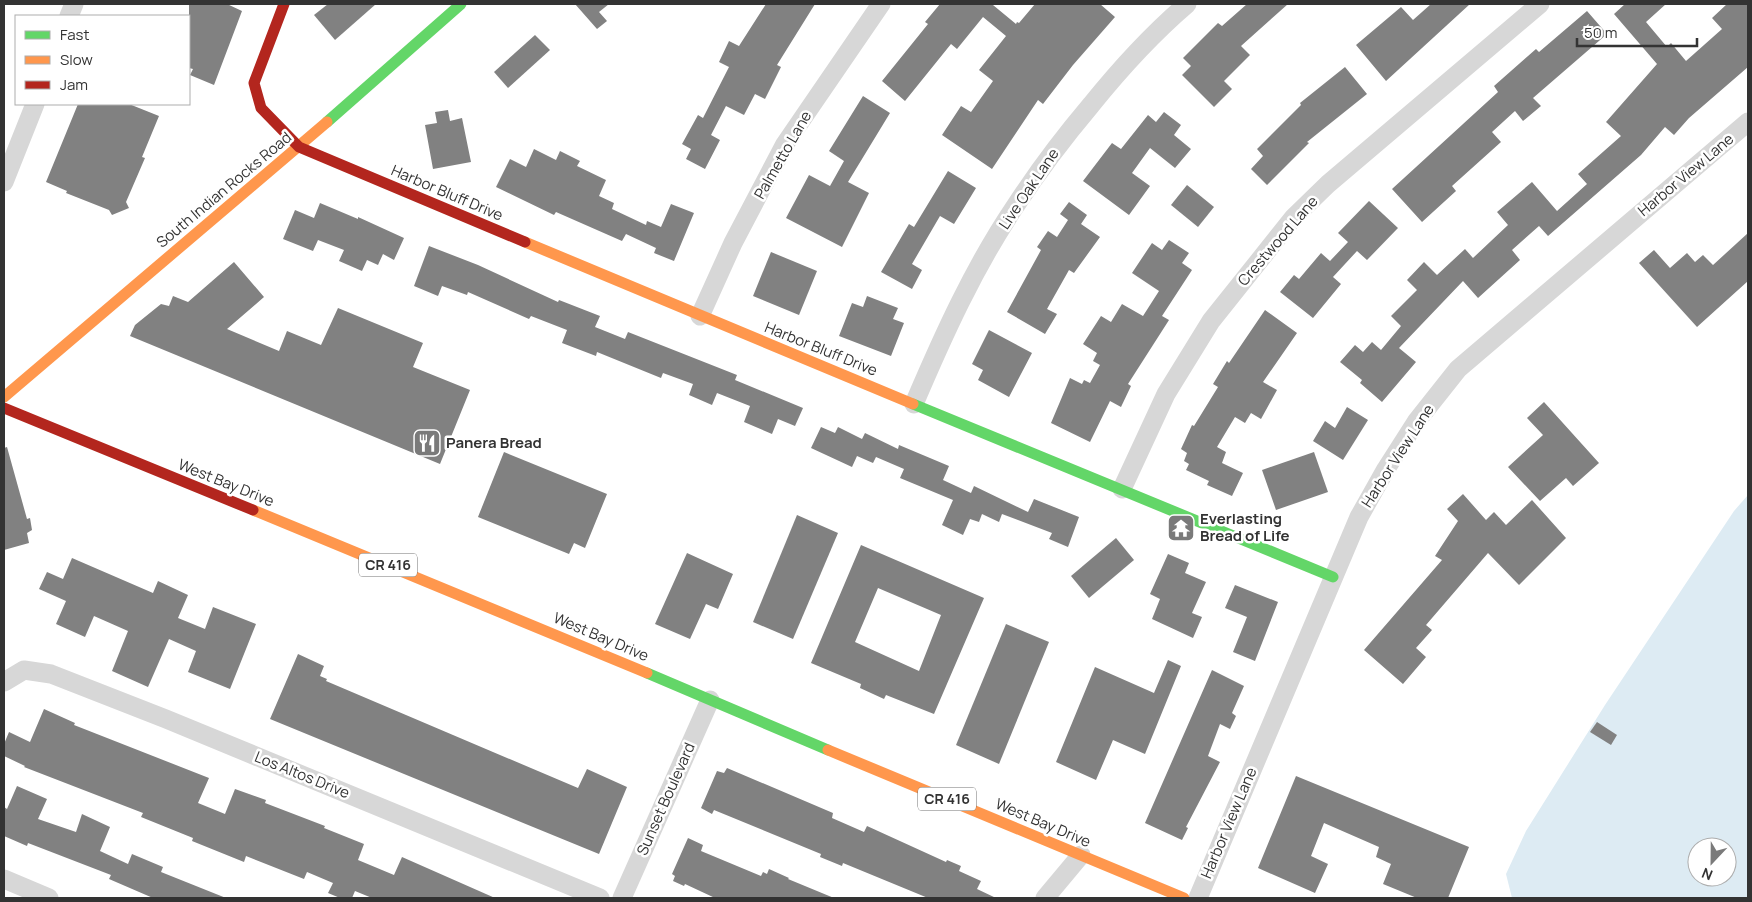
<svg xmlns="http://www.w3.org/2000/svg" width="1752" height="902" font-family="Manrope,sans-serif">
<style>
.water{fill:#ddebf3;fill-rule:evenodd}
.building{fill:#818181;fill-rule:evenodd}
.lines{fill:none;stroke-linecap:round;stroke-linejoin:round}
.street{stroke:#d7d7d7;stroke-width:19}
.fast{stroke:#63d668;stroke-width:11}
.slow{stroke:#ff974d;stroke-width:11}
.jam{stroke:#b3261e;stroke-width:11}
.labels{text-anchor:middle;stroke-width:5;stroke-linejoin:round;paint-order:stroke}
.shield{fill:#fff;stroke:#707070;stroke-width:1}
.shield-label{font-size:14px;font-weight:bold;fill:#333}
.street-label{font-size:15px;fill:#333;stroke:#fff}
.poi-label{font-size:15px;font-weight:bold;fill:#333;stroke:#fff;text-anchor:start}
</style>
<rect width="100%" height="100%" fill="#fff"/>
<!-- water -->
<path class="water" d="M1748,495V898H1512L1506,874L1526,831L1605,705L1734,511ZM1697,847H1727V877H1697Z"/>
<!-- building -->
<g class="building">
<path d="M189,4H227L242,11L214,85L190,75L193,69L189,68Z"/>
<path d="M328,4H376L335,40L314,15Z"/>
<path d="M575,4H609L599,12L607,21L597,29Z"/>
<path d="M766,4H815L777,65L781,67L765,99L755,94L744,115L726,106L711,135L720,140L705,169L686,159L691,149L682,144L698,115L703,118L729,67L719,62L729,41L739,46Z"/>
<path d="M940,4H994L993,5L1016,24L1017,22L1019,23L1035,4H1100L1115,17L1073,65L1043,104L1038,100L992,169L942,135L961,106L971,112L993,81L979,70L1006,36L983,17L957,49L951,44L905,101L882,81L928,24L925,22Z"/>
<path d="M1247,4H1288L1241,46L1250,55L1224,81L1232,89L1214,107L1182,75L1191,66L1183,58L1218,23L1222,26Z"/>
<path d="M1431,4H1470L1386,81L1356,45L1401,7L1413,20Z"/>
<path d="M1625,4H1666L1646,22L1667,47L1671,43L1686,61L1722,29L1712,18L1727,4H1748V67L1689,118L1674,135L1665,127L1641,155L1548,236L1539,226L1512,250L1520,260L1478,298L1463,281L1399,348L1416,362L1382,402L1360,383L1362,380L1340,362L1355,345L1363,352L1372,342L1381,350L1401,326L1391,316L1417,290L1407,280L1424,262L1437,275L1465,249L1473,258L1508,225L1497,212L1532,182L1557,211L1587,184L1578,174L1621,136L1606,122L1657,64L1614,14Z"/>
<path d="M1587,11L1607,34L1533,98L1541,106L1523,121L1515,111L1492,132L1501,142L1452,186L1456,191L1422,222L1392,189L1498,92L1494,86L1536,49L1539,52Z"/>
<path d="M535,35L550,50L508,88L494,72Z"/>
<path d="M1345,67L1367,94L1307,142L1309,143L1267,185L1251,169L1263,156L1257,149L1301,105L1300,103Z"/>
<path d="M863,96L890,113L848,182L869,193L842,247L786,218L809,175L830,186L844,161L829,151Z"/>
<path d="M78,104H129L159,116L142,157L145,158L126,202L129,208L112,215L109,210L66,193L67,191L46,182Z"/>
<path d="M448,110L450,121L462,118L471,162L433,169L425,125L437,123L435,112Z"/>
<path d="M1164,112L1181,125L1174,135L1191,149L1175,168L1150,148L1132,173L1150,186L1129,215L1083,181L1112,143L1121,149L1148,115L1156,122Z"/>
<path d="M534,149L556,160L560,151L580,161L577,166L606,180L599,196L614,203L612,209L646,225L647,221L661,227L671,204L694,213L674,261L654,253L656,248L626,234L622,241L556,212L554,215L496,187L510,159L526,167Z"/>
<path d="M948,171L976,188L954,224L940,216L912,264L922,270L912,289L881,272L909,224L914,227Z"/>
<path d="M1187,185L1214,207L1198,227L1171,205Z"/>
<path d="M1369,201L1398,228L1367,260L1357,251L1333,277L1341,284L1313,318L1280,292L1294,275L1299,279L1321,253L1330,261L1348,242L1338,233Z"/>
<path d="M1069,202L1087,215L1081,224L1100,237L1074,273L1069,270L1047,309L1057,314L1045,334L1007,312L1041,250L1037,247L1048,231L1057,237L1068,220L1060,214Z"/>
<path d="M320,203L358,219V217L404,238L394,260L383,254L378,265L367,260L362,271L339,261L344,250L318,240L313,251L283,239L295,210L314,218Z"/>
<path d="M1748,233V281L1697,327L1639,263L1654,250L1670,268L1687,253L1695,262L1703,255L1713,265Z"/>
<path d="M1169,240L1189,253L1182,263L1192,270L1162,316L1169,320L1128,384L1131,386L1121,407L1110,401L1090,442L1051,423L1070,378L1082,384L1084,380L1090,383L1100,365L1093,361L1097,353L1083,344L1101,316L1111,322L1122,304L1143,316L1159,291L1132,273L1152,243L1162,250Z"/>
<path d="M429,246L478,265L558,302L559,300L600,316L595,327L625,339L628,332L737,375L735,380L803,408L795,426L778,419L772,434L744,422L750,406L717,393L712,405L689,395L693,384L663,373L661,378L597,352L596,356L562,343L567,330L531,316L529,319L468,292L467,295L442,286L438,296L414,286Z"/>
<path d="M771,252L817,271L799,315L753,296Z"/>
<path d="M234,262L264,297L227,329L279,351L287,331L321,345L338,308L423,343L413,367L470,390L440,464L130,336L135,325L161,304L169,306L173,296L188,302Z"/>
<path d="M867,296L898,308L893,319L904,323L891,356L839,336L852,303L863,307Z"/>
<path d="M1265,310L1297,333L1263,382L1277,390L1261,419L1251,413L1245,423L1235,417L1217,447L1226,452L1222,463L1243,473L1232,496L1207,485L1209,481L1186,470L1189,464L1184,461L1187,453L1181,449L1192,425L1194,426L1218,387L1213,384L1227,361L1229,363Z"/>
<path d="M989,330L1032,353L1009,397L978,380L983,370L972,364Z"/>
<path d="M1544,402L1599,463L1573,486L1566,478L1540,501L1508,467L1543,435L1527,418Z"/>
<path d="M1347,407L1368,420L1343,460L1313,441L1325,421L1335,428Z"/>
<path d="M821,427L835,433L838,427L862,439L865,433L898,449L899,445L949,466L943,480L971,493L974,486L1028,512L1034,499L1079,517L1068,547L1049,539L1052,533L1002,514L999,522L982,514L979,522L970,519L963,535L942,525L953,500L900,478L904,469L876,457L873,463L857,456L852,467L811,448Z"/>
<path d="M7,447L27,519L30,518L32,530L27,533L29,543L4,550V448Z"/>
<path d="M504,452L607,494L585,548L574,543L569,554L478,517Z"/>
<path d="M1314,452L1328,492L1276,510L1262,470Z"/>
<path d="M1463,494L1486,520L1494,512L1506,525L1532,500L1566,538L1519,585L1488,553L1426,625L1432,630L1416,648L1426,657L1403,684L1364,650L1442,560L1435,556L1458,521L1447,509Z"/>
<path d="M797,515L838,533L793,639L753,622Z"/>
<path d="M1116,538L1134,560L1089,598L1071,576Z"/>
<path d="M861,545L984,598L934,714L886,695L884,699L860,688L861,684L811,663ZM878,588L941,615L919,671L855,642Z"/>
<path d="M687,553L733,574L718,609L706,604L690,639L655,624Z"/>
<path d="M1168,554L1189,563L1185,573L1206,582L1192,613L1202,617L1193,638L1152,619L1160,599L1150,594Z"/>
<path d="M72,558L153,593L158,581L188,595L178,618L205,629L213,607L256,624L230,689L188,672L196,651L169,639L148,687L112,671L128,631L94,616L85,637L56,624L66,601L39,589L47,572L63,579Z"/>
<path d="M1235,585L1278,602L1255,661L1233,652L1247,617L1225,608Z"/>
<path d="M1006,624L1049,642L999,764L956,745Z"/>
<path d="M298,654L324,666L320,676L327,679L326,681L578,788L587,769L627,787L599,854L270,719Z"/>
<path d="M1168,660L1181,666L1145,754L1113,740L1096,780L1056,762L1095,667L1154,693Z"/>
<path d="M1212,670L1244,686L1232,713L1236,716L1230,729L1220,724L1208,756L1220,762L1186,827L1188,828L1182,840L1145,823Z"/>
<path d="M44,709L75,723L74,725L209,778L198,803L225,814L235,789L266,800L265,803L325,826L324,828L364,844L358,860L394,875L402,857L495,898H372L355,891L352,898H340L328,893L333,883L307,872L304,879L246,856L244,862L192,841L193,838L141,817L143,813L24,767L25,766L4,756V744L9,732L30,742Z"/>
<path d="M1597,722L1617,735L1611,745L1590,732Z"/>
<path d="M727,768L833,813L832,818L864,832L867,826L946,862L947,860L961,866L959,871L981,881L977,889L996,898H928L843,863L842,866L820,857L821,854L714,810L712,814L701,808L717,771L724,773Z"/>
<path d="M1296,776L1469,847L1448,898H1417L1383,884L1391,864L1376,857L1379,847L1324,823L1311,856L1328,864L1315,893L1258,868Z"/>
<path d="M17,786L47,799L38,819L76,832L82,814L110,827L100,851L128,864L132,854L163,867L161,872L226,898H153L109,879L111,875L28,843L27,846L4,836V807L7,809Z"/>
<path d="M688,838L703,845L701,851L761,876L763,872L767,874L769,869L789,878L788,879L834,898H715L685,884L684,886L673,881L675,876L672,874Z"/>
</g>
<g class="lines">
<!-- street -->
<g class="street">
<path d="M69,16L74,4"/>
<path d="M4,182L35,104"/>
<path d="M700,316L733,243L785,144L881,4"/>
<path d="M914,404C943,336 974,267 1016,205C1039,170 1064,137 1091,105C1120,69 1152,34 1187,4"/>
<path d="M1122,489L1166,394L1211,321L1294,217L1328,184L1540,4"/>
<path d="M4,682L24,670L51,674L166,719L600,898"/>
<path d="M4,879L49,898"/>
<path d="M622,898L710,700"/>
<path d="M1045,898L1081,855"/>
<path d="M1198,898L1359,517L1386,469L1416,422L1458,369L1748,122"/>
</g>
<!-- fast -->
<g class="fast">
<path d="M327,122L461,4"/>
<path d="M913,404L1333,577"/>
<path d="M647,673L828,750"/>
</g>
<!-- slow -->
<g class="slow">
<path d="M525,242L913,404"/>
<path d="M4,397L327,122"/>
<path d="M253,510L647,673"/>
<path d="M828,750L1184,898"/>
</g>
<!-- jam -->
<g class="jam">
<path d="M284,4L254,83L261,108L299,147L525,242"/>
<path d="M4,408L253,510"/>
</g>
</g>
<!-- icons -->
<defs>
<g id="restaurant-square" transform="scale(1.4375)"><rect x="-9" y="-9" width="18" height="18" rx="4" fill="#7a7a7a" stroke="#fff"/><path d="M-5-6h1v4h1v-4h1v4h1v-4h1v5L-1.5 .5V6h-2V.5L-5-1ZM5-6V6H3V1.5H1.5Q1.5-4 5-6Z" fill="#fff"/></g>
<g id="temple-square" transform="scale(1.4375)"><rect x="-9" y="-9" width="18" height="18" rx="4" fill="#7a7a7a" stroke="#fff"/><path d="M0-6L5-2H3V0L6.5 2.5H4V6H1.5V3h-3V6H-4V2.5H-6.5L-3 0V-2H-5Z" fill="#fff"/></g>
</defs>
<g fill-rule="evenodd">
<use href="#restaurant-square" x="427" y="443"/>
<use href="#temple-square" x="1181" y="528"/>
</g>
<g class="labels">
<!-- shield labels -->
<g class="shield">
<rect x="359" y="553.5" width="58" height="23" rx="4"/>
<rect x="918" y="787.5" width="58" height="23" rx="4"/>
</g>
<g class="shield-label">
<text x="388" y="570">CR 416</text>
<text x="947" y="804">CR 416</text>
</g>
<!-- street labels -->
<g class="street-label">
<text transform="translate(783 155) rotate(-60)" y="5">Palmetto Lane</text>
<text transform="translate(1686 175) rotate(-40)" y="5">Harbor View Lane</text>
<text transform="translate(1029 189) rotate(-56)" y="5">Live Oak Lane</text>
<text transform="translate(224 190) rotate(-40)" y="5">South Indian Rocks Road</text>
<text transform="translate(447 193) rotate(23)" y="5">Harbor Bluff Drive</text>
<text transform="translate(1278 241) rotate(-49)" y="5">Crestwood Lane</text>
<text transform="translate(821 349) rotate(22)" y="5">Harbor Bluff Drive</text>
<text transform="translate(1398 456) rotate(-57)" y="5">Harbor View Lane</text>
<text transform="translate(226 483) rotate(22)" y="5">West Bay Drive</text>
<text transform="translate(601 637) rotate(23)" y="5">West Bay Drive</text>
<text transform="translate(302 775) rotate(22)" y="5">Los Altos Drive</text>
<text transform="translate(666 799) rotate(-66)" y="5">Sunset Boulevard</text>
<text transform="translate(1043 823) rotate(23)" y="5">West Bay Drive</text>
<text transform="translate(1229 823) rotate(-67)" y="5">Harbor View Lane</text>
</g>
<!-- poi labels -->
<g class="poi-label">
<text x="446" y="448">Panera Bread</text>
<text x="1200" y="524">Everlasting<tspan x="1200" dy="17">Bread of Life</tspan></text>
</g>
</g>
<!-- border -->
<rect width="1752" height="902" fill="none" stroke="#333333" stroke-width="10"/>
<!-- legend -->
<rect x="15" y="15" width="175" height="90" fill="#ffffff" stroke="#adadad"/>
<rect x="25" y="31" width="25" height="8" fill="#63d668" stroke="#adadad"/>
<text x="60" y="40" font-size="15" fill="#333333">Fast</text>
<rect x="25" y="56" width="25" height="8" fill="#ff974d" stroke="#adadad"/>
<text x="60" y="65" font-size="15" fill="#333333">Slow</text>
<rect x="25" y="81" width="25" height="8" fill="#b3261e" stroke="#adadad"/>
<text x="60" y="90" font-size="15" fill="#333333">Jam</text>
<!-- north arrow -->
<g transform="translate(1712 862) rotate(202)"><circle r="24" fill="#ffffff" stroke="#adadad"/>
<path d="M0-4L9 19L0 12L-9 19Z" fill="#7a7a7a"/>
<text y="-8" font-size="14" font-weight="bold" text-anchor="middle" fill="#333333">N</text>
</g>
<!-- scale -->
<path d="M1577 38v8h120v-8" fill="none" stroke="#333333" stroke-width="2.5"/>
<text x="1584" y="38" font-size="15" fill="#333333" stroke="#ffffff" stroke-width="4" paint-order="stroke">50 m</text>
</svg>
